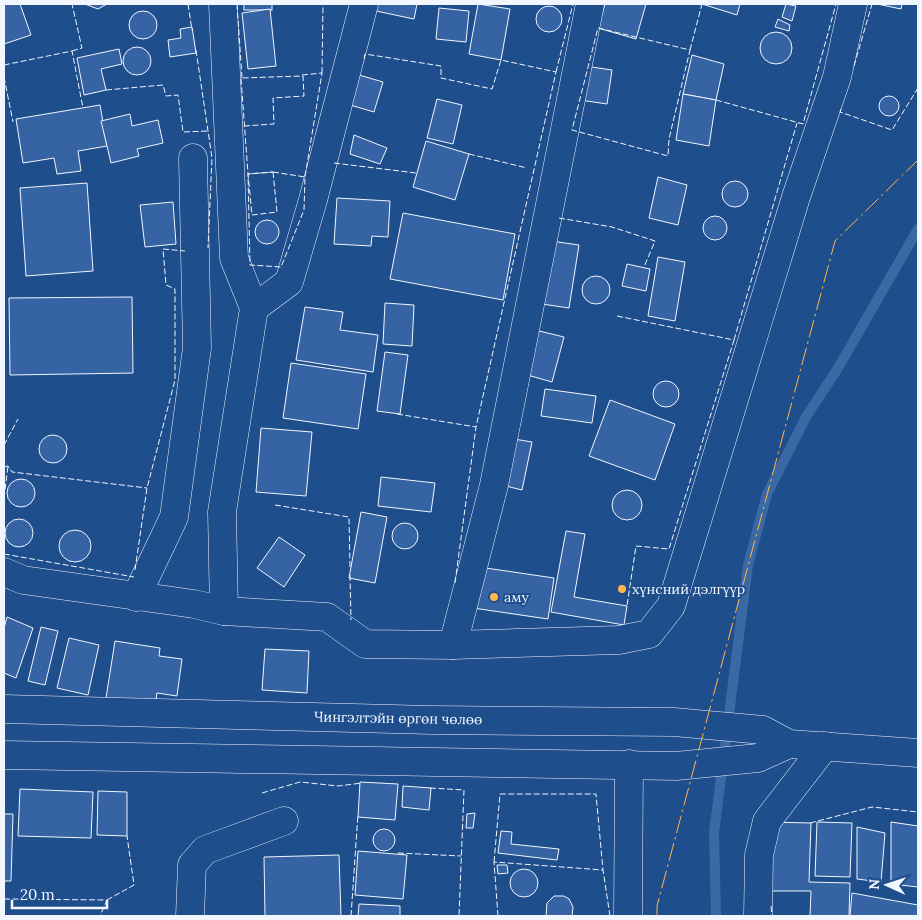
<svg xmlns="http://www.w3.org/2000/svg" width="922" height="920" font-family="Lora,serif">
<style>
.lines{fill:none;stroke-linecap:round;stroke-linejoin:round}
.stream{stroke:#3b69a3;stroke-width:10}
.building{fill:#3563a3;stroke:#f2f6ff}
.minor-casing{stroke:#f2f6ff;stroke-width:29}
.major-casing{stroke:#f2f6ff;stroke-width:29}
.minor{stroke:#1f4e8c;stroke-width:28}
.major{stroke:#1f4e8c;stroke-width:28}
.fence{stroke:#f2f6ff;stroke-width:1;stroke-dasharray:6 2.5;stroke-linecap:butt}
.power{stroke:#ffb74d;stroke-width:1;stroke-dasharray:18 4 2.5 4;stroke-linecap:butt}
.poi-dot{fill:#ffb74d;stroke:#1f4e8c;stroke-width:2}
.labels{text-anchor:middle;stroke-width:4;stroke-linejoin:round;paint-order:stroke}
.poi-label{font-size:14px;fill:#f2f6ff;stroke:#1f4e8c;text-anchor:start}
.street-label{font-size:14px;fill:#f2f6ff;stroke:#1f4e8c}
</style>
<rect width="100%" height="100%" fill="#1f4e8c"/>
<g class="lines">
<!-- stream -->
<path class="stream" d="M716,916L714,832L748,565L767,494L806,417L838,368L918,229"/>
</g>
<!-- building -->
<g class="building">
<path d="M4,4H20L31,35L4,44Z"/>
<path d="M85,4H107L98,9Z"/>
<rect x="244" y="4" width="28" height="6"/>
<path d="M377,4H417L414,19L376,11Z"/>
<path d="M478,4L510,9L501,60L469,54Z"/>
<path d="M605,4H646L636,39L598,28Z"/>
<path d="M702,4H740L737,15Z"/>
<path d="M786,4L796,6L792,21L782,17Z"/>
<path d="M877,4H902L901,9Z"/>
<circle cx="549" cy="19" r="13"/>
<path d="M439,8L469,11L466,42L436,39Z"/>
<path d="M270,9L276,66L248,69L242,13Z"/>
<circle cx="143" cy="25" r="14"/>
<path d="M778,19L790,25L789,31L775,27Z"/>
<path d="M192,27L196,53L170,57L168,40L181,38L180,29Z"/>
<circle cx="776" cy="48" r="16"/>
<circle cx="137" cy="61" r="14"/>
<path d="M119,49L122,64L101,69L106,90L84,95L77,58Z"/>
<path d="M692,55L724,64L716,100L683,94Z"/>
<path d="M585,66L612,70L607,104L580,100Z"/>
<path d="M359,75L383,82L374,112L350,105Z"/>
<path d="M683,94L716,100L709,146L676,140Z"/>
<circle cx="889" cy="106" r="10"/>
<path d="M437,99L462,105L453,144L427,138Z"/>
<path d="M100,105L107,146L78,151L81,171L57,174L54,158L23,163L16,119Z"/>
<path d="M130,114L132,126L158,120L163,143L137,149L139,156L111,163L101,121Z"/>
<path d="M354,135L387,148L380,164L350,154Z"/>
<path d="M426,141L469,154L455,200L413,187Z"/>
<path d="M658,177L687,185L678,225L649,218Z"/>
<circle cx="735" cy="194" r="13"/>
<path d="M87,183L93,271L26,276L20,188Z"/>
<path d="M337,198L390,201L388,237L372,236L371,246L334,244Z"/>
<path d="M173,202L176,244L145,247L140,205Z"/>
<path d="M403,213L515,234L503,300L390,279Z"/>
<circle cx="715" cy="228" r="12"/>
<circle cx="267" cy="232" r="12"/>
<path d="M544,240L579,245L569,308L535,303Z"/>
<path d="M658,257L685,262L675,321L648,316Z"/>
<path d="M627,264L650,269L646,291L622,286Z"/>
<circle cx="596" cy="290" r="14"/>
<path d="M132,297L133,373L10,375L9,298Z"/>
<path d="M385,303L414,305L412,346L383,344Z"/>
<path d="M305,307L343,312L340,330L378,335L373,372L296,360Z"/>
<path d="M535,330L564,337L552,382L524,374Z"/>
<path d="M385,352L408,355L400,414L377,411Z"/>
<path d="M291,363L366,374L358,429L283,418Z"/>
<circle cx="666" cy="394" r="13"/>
<path d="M545,389L596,396L592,423L541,416Z"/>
<path d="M610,400L675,424L655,480L589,456Z"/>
<path d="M261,428L312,432L306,496L256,492Z"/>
<circle cx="53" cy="449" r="14"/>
<path d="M508,438L532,442L522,490L498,484Z"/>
<path d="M381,477L435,483L431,512L378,506Z"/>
<circle cx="21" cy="493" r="14"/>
<circle cx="627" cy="505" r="15"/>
<path d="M361,512L387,517L375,583L349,578Z"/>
<circle cx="19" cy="533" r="14"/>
<circle cx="405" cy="536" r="13"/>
<circle cx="75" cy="546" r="16"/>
<path d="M566,531L585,534L574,597L627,606L624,625L551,612Z"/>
<path d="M279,537L305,555L284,587L257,568Z"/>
<path d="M479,567L554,578L548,619L473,608Z"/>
<path d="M7,617L33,628L16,678L4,673V628Z"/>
<path d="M41,627L58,631L45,685L28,681Z"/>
<path d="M69,638L99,645L88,695L57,688Z"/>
<path d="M115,641L160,648L159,656L182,659L177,696L157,693L155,705L106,698Z"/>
<path d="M265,649L309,651L307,693L262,690Z"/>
<path d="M360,782L398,784L395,820L358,817Z"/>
<path d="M403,786L431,788L429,810L402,807Z"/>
<path d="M20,789L93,792L91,838L18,836Z"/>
<path d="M98,791L127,792V836L97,835Z"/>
<path d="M475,813L473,828H466L467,814Z"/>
<path d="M4,814H13L11,881H4Z"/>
<path d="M767,822L811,823L809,882L850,883L849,916H810L811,891H766Z"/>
<path d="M817,822L852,823L850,877L815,876Z"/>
<path d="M891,822L918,826V887L891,884Z"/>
<path d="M857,827L885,833L881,882L857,879Z"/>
<circle cx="384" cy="840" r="11"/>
<path d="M501,831L512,832L511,844L559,849L557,860L498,853Z"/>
<path d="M358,851L407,855L403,899L355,895Z"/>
<path d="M339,855L341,916H265L264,857Z"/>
<path d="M497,865H507L508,873L498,874Z"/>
<circle cx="524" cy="883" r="14"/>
<path d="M852,893L918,905V916H850Z"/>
<path d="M554,896H564L569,899L573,907L572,916H546L547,903Z"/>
<path d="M359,904L400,906V916H358Z"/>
</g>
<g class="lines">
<!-- minor casing -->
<g class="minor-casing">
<g id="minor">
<path d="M223,4L234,258L254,308L222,512L224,611"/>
<path d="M254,308L289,282L313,200L364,4"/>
<path d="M4,572L23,580L194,604L224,611L327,617L365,644L453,645L619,640L649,634L671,606L796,197L837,77L853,4"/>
<path d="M136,597L174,517L197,348L193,158"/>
<path d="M453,645L494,485L590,4"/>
<path d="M190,916L192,865L205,850L284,821"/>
<path d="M628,916L629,764"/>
<path d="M758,916L759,855L767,821L825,746"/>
</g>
</g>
<!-- major casing -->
<g class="major-casing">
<g id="major">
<path d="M4,709L432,720L674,722L763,730L789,744L918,753"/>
<path d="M4,755L676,766L758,758L789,744"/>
</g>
</g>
<!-- minor -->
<use href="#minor" class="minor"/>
<!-- major -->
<use href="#major" class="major"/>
<!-- fence -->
<g class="fence">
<path d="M188,4L192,30"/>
<path d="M237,4L242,78"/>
<path d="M598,28L690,50L669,139L668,156L572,130Z"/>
<path d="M196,50L212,158L208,248"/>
<path d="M690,50L702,4"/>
<path d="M72,51L82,48L72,4"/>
<path d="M364,59L365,54L441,66V78L492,89L501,60L556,72L476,427L455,583"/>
<path d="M4,65L72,51L83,108"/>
<path d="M854,66L872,4"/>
<path d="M556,72L573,4"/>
<path d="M322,73L323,4"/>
<path d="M302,75L322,73L305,177"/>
<path d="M4,77L13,122"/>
<path d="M106,90L163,85L166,96L178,95L183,132L208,131"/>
<path d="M716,100L803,124L836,4"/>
<path d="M841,109L840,112L892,130L918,88"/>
<path d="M244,126L274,124L273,98L304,96L303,76L241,78L248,174"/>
<path d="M469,154L527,168"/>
<path d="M334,163L416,173"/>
<path d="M273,172L305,177L304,210L281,267L250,265L248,174Z"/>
<path d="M273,172L277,212L252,215L248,174Z"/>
<path d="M559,218L612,227L655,241L644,267"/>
<path d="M617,316L734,340L669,549L636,546L627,606"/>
<path d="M734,340L797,123"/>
<path d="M397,414L476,427"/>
<path d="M4,445L18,419"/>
<path d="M4,467L8,466L12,472L147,488"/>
<path d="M4,498L8,466"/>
<path d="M275,505L349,517L350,567"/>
<path d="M4,554L134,577"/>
<path d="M135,570L147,488L175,380V289L166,285L163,249L185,251"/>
<path d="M350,575L351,620"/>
<path d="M430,788L464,790L459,916"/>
<path d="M262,793L300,782L338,786L362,783"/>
<path d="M810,823L872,807L918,812"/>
<path d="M398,853L461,856"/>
<path d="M494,862L500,794H596L603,870"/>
<path d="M4,899L107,900L100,916"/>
<path d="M107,900L134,885L127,836"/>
<path d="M771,906L772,916"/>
<path d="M351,916L358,814"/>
<path d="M498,916L494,862L603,870L610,916"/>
</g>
<!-- power -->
<path class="power" d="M657,916V906L835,241L918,160"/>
</g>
<!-- markers -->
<g class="poi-dot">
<circle cx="622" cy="589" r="5"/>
<circle cx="494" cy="597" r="5"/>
</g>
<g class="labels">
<!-- poi labels -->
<g class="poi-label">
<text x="632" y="594">хүнсний дэлгүүр</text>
<text x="504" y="602">аму</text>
</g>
<!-- street labels -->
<g class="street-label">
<text transform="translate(398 718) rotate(1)" y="5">Чингэлтэйн өргөн чөлөө</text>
</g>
</g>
<!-- border -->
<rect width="922" height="920" fill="none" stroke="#f2f6ff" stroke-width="10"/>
<!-- north arrow -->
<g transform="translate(887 885) rotate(273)" stroke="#1f4e8c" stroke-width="4" paint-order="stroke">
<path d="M0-4L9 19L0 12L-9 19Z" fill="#f2f6ff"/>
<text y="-8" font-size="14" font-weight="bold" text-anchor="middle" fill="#f2f6ff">N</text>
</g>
<!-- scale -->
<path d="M12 900v8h95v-8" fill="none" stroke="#f2f6ff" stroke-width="2.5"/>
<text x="20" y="900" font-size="15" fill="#f2f6ff" stroke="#1f4e8c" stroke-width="4" paint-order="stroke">20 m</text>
</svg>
